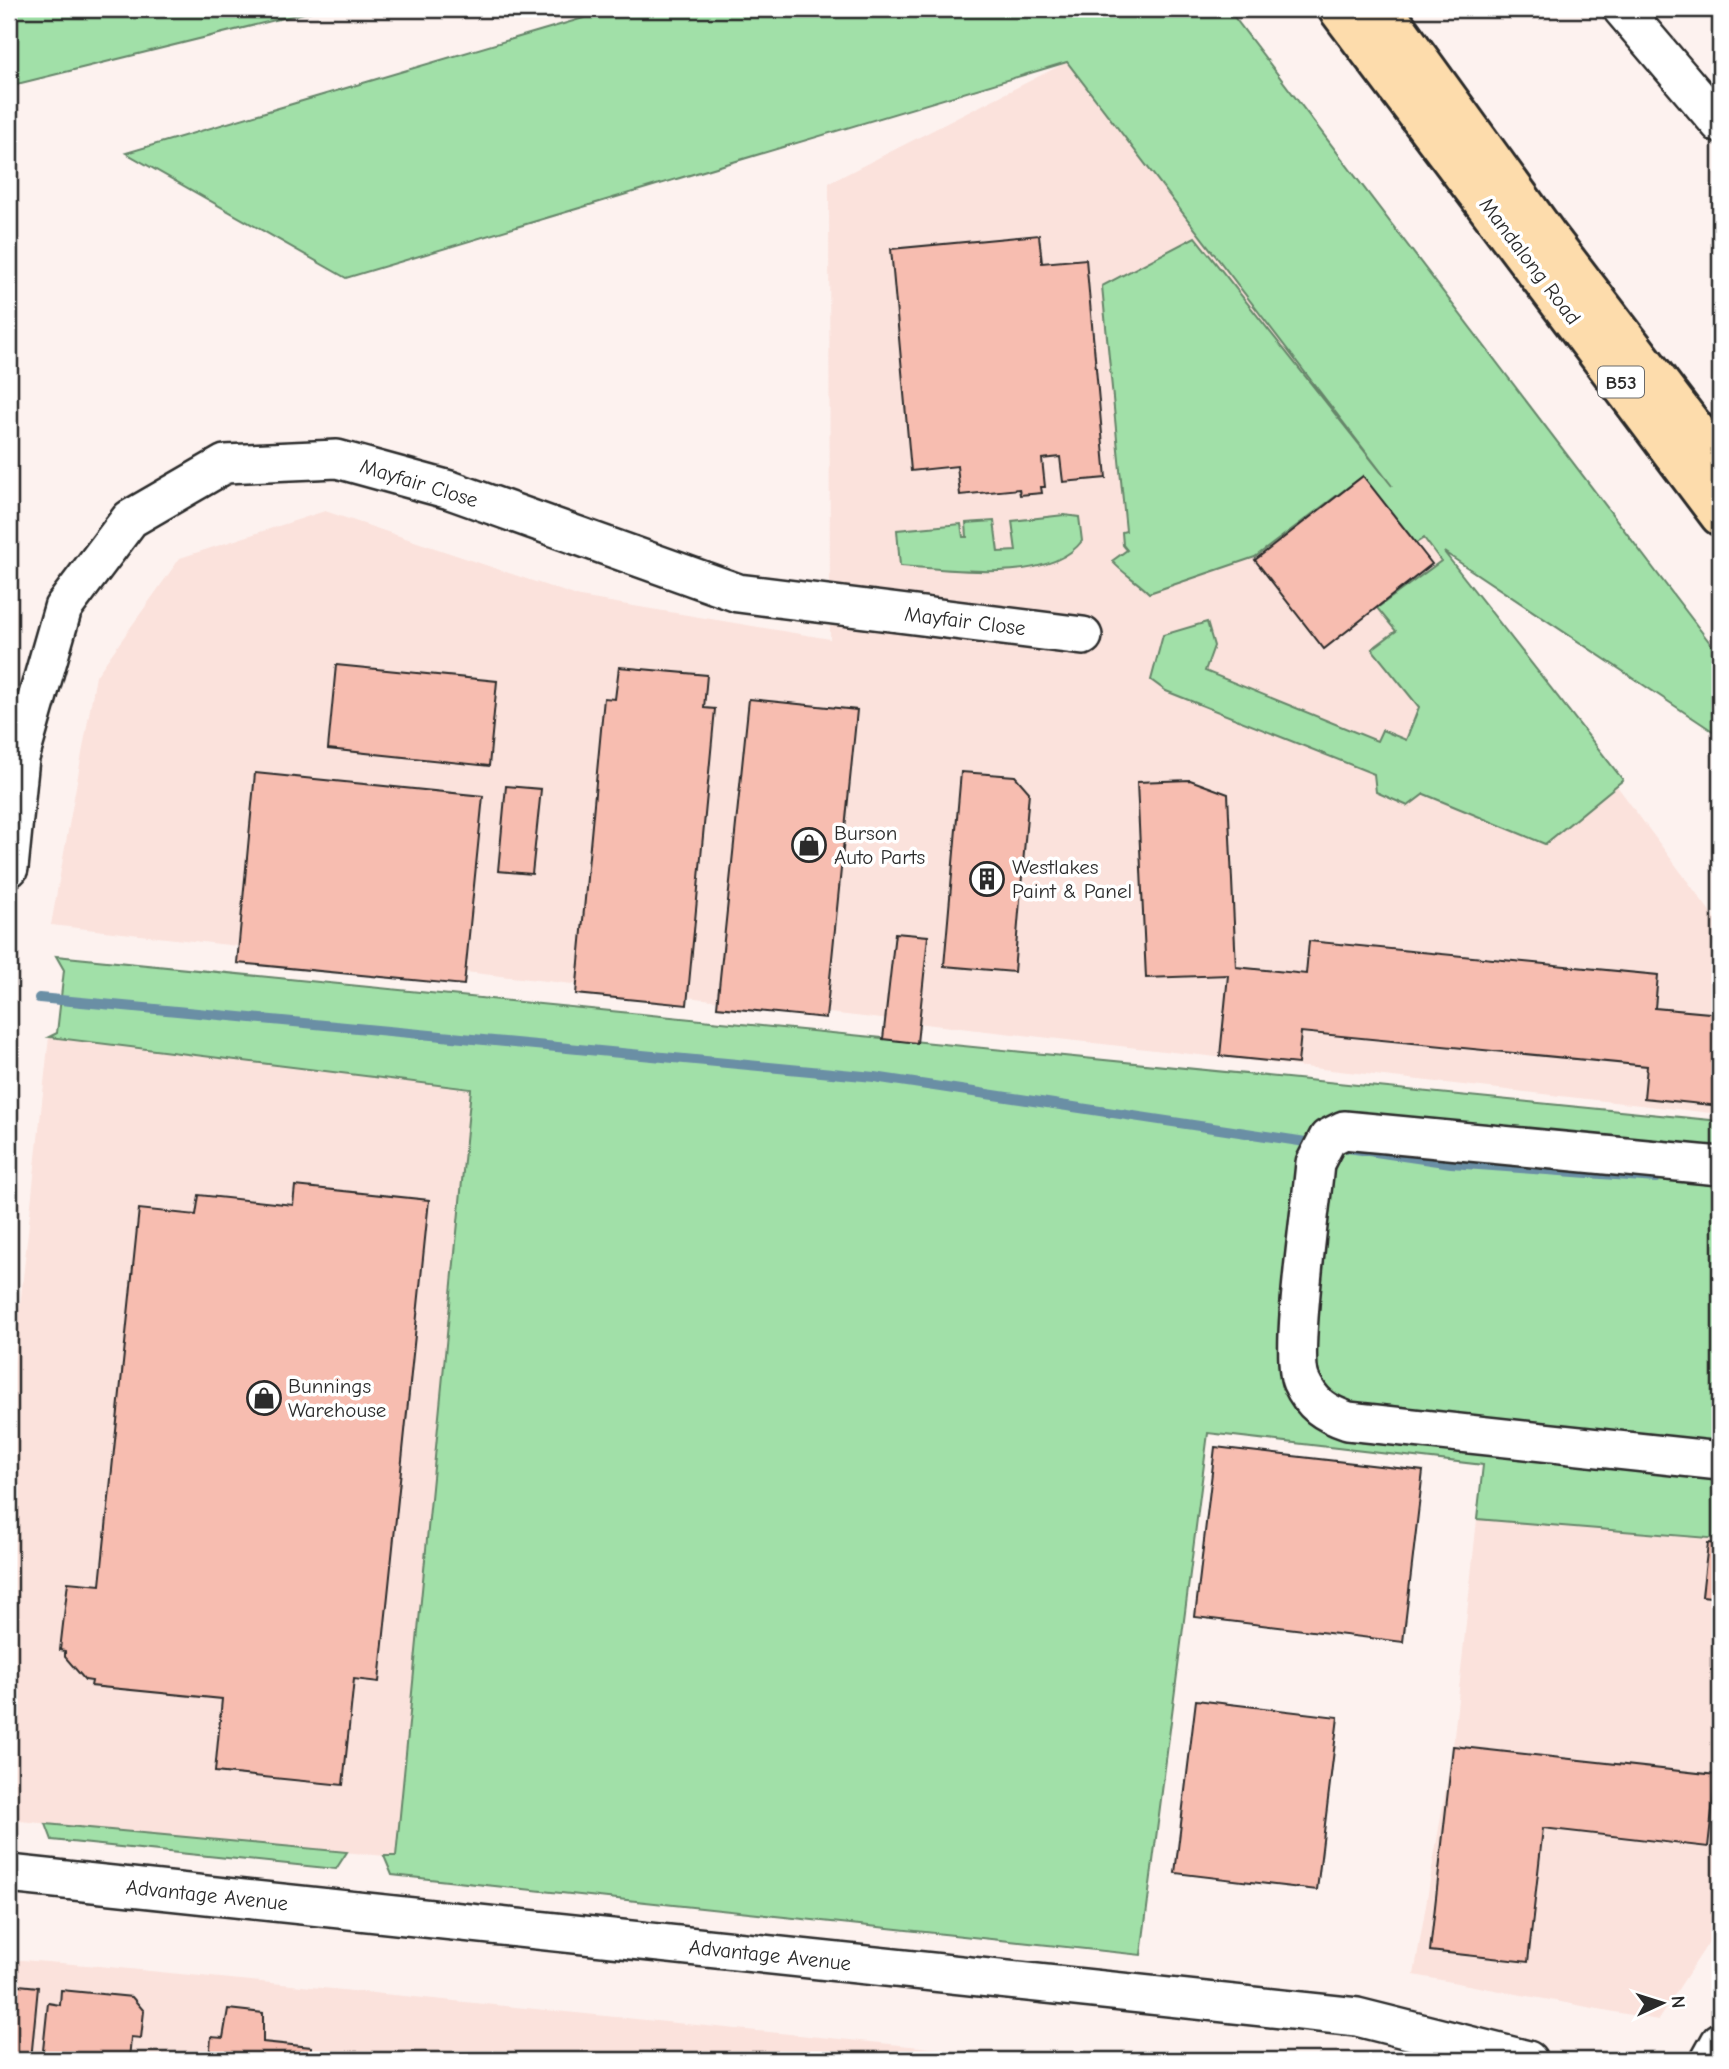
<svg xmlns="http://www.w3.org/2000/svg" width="1729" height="2069" font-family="'Comic Neue',sans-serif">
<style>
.built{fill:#fbe2dc}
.green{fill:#a1e0a8;stroke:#66866a;stroke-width:2}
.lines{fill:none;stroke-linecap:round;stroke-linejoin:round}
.stream{stroke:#6b8fa5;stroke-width:10}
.building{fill:#f7bdb0;stroke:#2b2b2b;stroke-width:2}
.minor-casing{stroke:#2b2b2b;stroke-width:42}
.major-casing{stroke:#2b2b2b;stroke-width:44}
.minor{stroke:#fff;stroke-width:37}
.major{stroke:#fddcac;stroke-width:38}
.labels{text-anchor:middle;stroke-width:7;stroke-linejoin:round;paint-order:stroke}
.shield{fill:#fff;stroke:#6b6b6b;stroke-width:2}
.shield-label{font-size:19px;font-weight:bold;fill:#2b2b2b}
.street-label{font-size:21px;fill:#2b2b2b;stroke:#fff}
.poi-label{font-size:21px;fill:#2b2b2b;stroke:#fff;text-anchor:start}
</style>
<rect width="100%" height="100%" fill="#fdf2ef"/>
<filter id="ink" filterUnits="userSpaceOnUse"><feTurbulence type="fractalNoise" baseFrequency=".0143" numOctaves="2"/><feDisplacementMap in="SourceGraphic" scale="14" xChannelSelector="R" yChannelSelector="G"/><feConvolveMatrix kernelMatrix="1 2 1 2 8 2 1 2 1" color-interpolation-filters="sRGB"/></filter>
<g filter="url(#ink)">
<!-- built -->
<g class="built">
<path d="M1067,62L1442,550L1720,925V1114L51,925L96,676L180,558L325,511L580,597L830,639L829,183Z"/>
<path d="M49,1037L471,1089L396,1857L9,1820V1408Z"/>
<path d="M1477,1519L1720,1539V1925L1658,2020L1414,1975L1453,1746Z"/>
<path d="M9,1959L99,1966L1052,2060H9Z"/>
</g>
<!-- green -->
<g class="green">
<path d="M9,9H320L9,86Z"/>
<path d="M614,9H1228L1720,656V736L1444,552L1623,780L1545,844L1424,794L1408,806L1376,792L1374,774L1166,691L1151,680L1163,635L1207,622L1214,646L1205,671L1377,741L1382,730L1406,740L1419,707L1372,649L1396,631L1377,608L1441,561L1424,538L1416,543L1363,476L1255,557L1149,593C1138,582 1120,571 1112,561L1127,550L1123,545L1122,532L1126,531L1102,286L1195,237L1392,486L1067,62L346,278L126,153Z"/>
<path d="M1064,515L1079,517L1082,541C1049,585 950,569 900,566L897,530L961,524L963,537H967L966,523L994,521L998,552L1016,551L1012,521Z"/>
<path d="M56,956L1720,1121V1539L1477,1519L1483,1465L1208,1433L1141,1955L392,1875L384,1856H396L471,1089L49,1037L57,1033L64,970Z"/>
<path d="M46,1824L347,1852L336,1869L52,1840Z"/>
</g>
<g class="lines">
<!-- stream -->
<g class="stream">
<path d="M39,998L874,1077L1319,1144"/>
<path d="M1348,1148L1451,1163L1656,1178"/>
</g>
</g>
<!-- building -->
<g class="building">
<path d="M1039,235L1042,263L1086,259L1106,478L1063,482L1060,457L1042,459L1045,487H1041L1042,493L1020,495L1019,489L960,495L957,466L911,471L891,249Z"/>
<path d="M1363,476L1432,564L1324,649L1255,560Z"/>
<path d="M336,665L497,681L489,766L328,749Z"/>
<path d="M619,667L707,675L704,708L715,709L687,1005L576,994L604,698L615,699Z"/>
<path d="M749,699L857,710L826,1018L717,1007Z"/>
<path d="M961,772L1015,776L1029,792L1014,972L944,966Z"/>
<path d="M255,773L483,796L464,985L237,963Z"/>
<path d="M1190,780L1228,794L1236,967L1306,974L1309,941L1658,975L1655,1008L1720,1014V1106L1644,1098L1647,1066L1301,1032L1298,1064L1220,1056L1228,975L1146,978L1137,782Z"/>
<path d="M506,786L541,789L532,874L498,871Z"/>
<path d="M895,933L928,936L917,1043L883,1039Z"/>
<path d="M295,1186L429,1200L379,1682L354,1679L343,1785L215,1772L222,1699L91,1686L92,1681L85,1680L65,1657V1651L60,1650L68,1582L100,1585L139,1209L196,1215L199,1195L293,1205Z"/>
<path d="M1215,1447L1423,1471L1403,1642L1195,1617Z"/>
<path d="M1708,1543L1720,1544V1598L1702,1596Z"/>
<path d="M1196,1700L1338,1717L1317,1890L1175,1873Z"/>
<path d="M1453,1746L1716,1775L1708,1847L1543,1828L1528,1962L1430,1951Z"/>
<path d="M9,1984L38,1987L31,2060H9Z"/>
<path d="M61,1990L132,1997L144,2011L141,2038L131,2037L129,2060H42L48,2003L60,2005Z"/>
<path d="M228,2009L263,2013V2042L311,2047L310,2060H209L211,2037L223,2038Z"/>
</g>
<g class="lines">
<!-- minor casing -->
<g class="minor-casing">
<g id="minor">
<path d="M1622,9L1720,124"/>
<path d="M9,868L20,758L63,608L130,519L225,464L337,459L450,490L738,593L1083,636"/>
<path d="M1720,1166L1344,1130L1328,1138L1315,1163C1312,1203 1289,1353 1301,1381C1312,1405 1325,1413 1348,1421L1720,1461"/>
<path d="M9,1874L1357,2017L1528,2060"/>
<path d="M1710,2060L1720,2042"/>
</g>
</g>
<!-- major casing -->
<g class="major-casing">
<g id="major">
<path d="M1338,9L1720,516"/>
<path d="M1383,9L1546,234L1720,462"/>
</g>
</g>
<!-- minor -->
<use href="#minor" class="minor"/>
<!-- major -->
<use href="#major" class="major"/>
</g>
</g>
<!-- icons -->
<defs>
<g id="shop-ring" transform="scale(1.75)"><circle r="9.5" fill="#fff" stroke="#2b2b2b" stroke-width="1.5"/><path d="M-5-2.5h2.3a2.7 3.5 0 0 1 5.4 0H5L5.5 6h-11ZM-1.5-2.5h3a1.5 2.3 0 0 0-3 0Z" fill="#2b2b2b"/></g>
<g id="building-ring" transform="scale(1.75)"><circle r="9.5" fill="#fff" stroke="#2b2b2b" stroke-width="1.5"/><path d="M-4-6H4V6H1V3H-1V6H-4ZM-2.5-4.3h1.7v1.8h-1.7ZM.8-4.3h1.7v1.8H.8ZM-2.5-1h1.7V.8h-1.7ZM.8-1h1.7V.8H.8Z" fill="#2b2b2b"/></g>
</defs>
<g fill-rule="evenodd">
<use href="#shop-ring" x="809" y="845"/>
<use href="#building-ring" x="987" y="879"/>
<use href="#shop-ring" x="264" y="1398"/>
</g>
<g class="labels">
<!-- shield labels -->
<rect class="shield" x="1598" y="366.5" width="46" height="31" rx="5"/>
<g class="shield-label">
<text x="1621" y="389">B53</text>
</g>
<!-- street labels -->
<g class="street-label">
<text transform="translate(1530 261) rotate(53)" y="7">Mandalong Road</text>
<text transform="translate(419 483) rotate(17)" y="7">Mayfair Close</text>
<text transform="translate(965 621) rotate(7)" y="7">Mayfair Close</text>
<text transform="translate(207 1895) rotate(6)" y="7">Advantage Avenue</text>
<text transform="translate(770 1955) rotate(6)" y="7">Advantage Avenue</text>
</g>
<!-- poi labels -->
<g class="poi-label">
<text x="834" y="840">Burson<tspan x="834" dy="24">Auto Parts</tspan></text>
<text x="1012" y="874">Westlakes<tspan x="1012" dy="24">Paint &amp; Panel</tspan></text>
<text x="288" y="1393">Bunnings<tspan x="288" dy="24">Warehouse</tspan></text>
</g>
</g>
<!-- margin -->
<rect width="1729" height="2069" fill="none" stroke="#fff" stroke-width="35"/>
<rect x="18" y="18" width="1694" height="2034" fill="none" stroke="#2b2b2b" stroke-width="2.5" filter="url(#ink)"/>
<!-- north arrow -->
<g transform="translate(1662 2003) rotate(86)" stroke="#ffffff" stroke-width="5" paint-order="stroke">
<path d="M0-5L12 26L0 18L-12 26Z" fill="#2b2b2b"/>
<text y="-10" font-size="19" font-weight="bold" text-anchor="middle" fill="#2b2b2b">N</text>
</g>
</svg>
